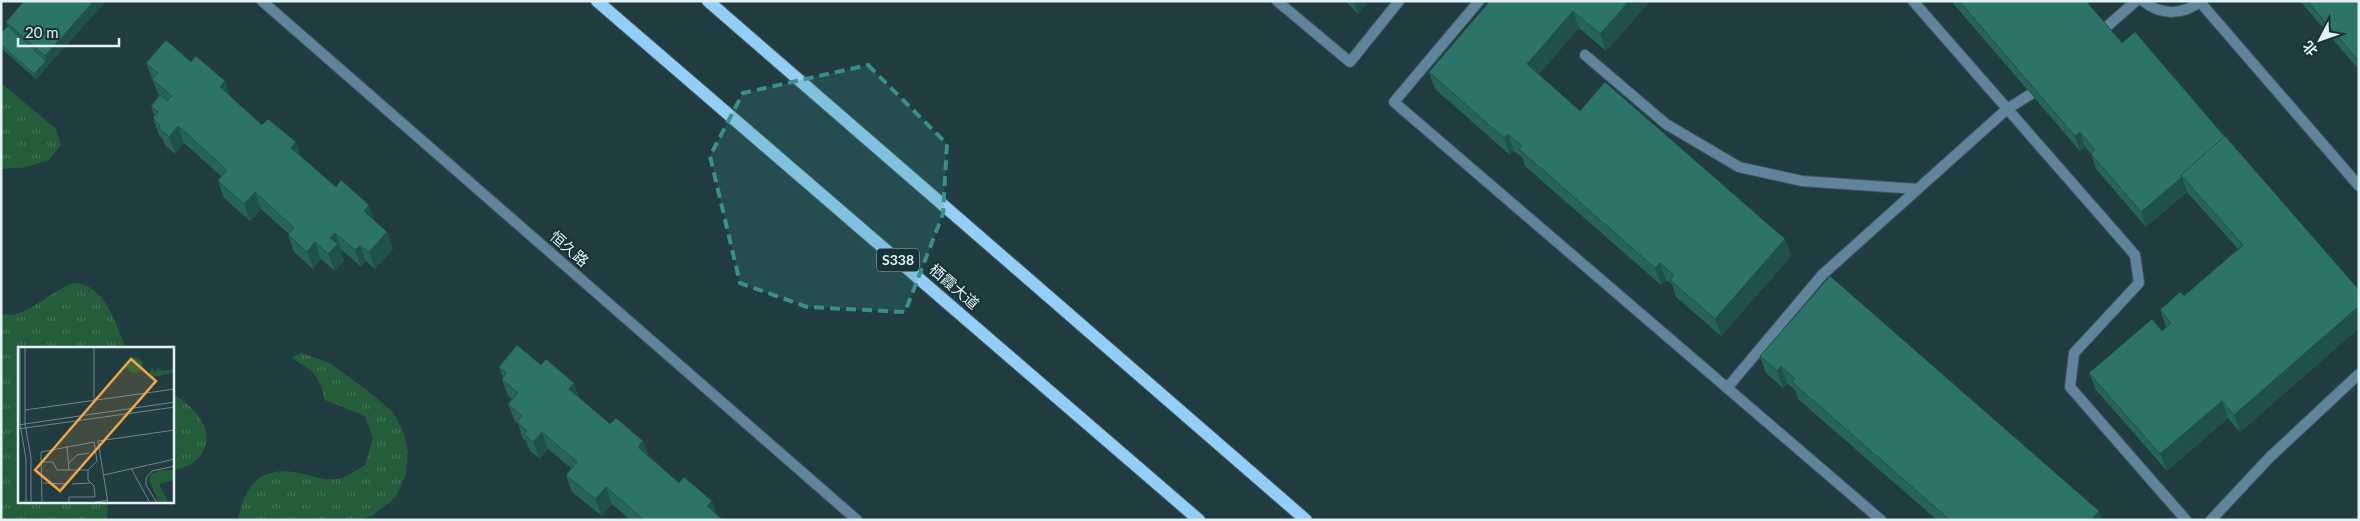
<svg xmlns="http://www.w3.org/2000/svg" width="2360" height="521" font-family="Lato,'Noto Sans SC',sans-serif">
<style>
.grass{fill:url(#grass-tufts)}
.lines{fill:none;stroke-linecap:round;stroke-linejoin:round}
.lane-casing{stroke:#40595e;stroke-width:12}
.street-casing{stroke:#40595e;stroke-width:12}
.primary-casing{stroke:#40595e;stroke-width:14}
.lane{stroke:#5f849c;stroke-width:10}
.street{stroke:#5f849c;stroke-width:10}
.primary{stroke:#92cef5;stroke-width:12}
.wall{fill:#26645a}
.shaded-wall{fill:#1f514a}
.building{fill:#2c7469;stroke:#1f514a}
.marked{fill:#398f89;fill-opacity:0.2;stroke:#398f89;stroke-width:4;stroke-dasharray:10 6;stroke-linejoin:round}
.labels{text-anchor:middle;stroke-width:4;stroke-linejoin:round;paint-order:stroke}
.shield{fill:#163236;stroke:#a4b8bb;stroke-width:1}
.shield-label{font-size:14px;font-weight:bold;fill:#e1f1f4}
.street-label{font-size:15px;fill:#e1f1f4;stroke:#163236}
.inset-road{fill:none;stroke:#6e8489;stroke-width:1}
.view{fill:#f2a542;fill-opacity:0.15;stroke:#f2a542;stroke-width:2.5}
.inset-edge{fill:none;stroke:#e1f1f4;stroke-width:2.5}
</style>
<defs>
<pattern id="grass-tufts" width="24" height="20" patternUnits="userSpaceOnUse" patternTransform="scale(1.25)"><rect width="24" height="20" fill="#235d39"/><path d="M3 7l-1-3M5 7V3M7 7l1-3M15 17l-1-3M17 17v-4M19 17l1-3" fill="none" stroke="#437556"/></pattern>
</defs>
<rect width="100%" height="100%" fill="#213c41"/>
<!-- grass -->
<g class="grass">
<path d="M1,83L56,129L61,145L49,160L27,167L1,169Z"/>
<path d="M74,283C106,285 115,323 126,348H19V502H108L107,520H1V313C22,323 52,289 74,283Z"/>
<path d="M301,353L330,363L373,395L393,412L404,434L408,452L406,474L396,497L372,516L359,520H238C245,484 261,465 299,473C314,476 326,482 342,478C349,476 358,469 365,465L373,438L365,416L325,400C319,374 313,371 291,358Z"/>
<path d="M173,394C194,407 219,432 200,456C194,464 182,469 173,470Z"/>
</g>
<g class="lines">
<!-- lane casing -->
<g class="lane-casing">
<g id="lane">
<path d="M1479,1L1394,102L1881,520"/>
<path d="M2143,1C2161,16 2183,15 2201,1"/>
<path d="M2211,520L2270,457L2359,374"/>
</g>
</g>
<!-- street casing -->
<g class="street-casing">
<g id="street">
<path d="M262,1L857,520"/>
<path d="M1277,1L1350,62L1399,1"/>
<path d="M1913,1L2135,255L2139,283L2074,353L2070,387L2186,520"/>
<path d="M2200,2L2359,186"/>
<path d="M2103,30L2136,1"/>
<path d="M1585,55L1666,124L1739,167L1802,181L1917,189"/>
<path d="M1727,388L1822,275L2007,109L2031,94"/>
</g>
</g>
<!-- primary casing -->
<g class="primary-casing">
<g id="primary">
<path d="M597,1L1199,520"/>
<path d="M708,1L1306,520"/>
</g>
</g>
<!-- lane -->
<use href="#lane" class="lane"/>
<!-- street -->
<use href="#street" class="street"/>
<!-- primary -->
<use href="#primary" class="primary"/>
</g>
<!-- wall -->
<g class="wall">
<path d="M24,1H106L36,79L1,48V33L8,26L6,22Z"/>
<path d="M1345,1H1370L1358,14Z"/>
<path d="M1490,1H1650L1606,51L1579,28L1539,74L1580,111L1785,239L1791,256L1721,336L1676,297L1672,284L1666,280L1661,285L1525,166L1522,157L1514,151L1510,155L1435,89L1429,72Z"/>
<path d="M1951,1H2086L2122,43L2225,137L2359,290V328L2240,432L2228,418L2167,471L2096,390L2089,373L2162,331L2166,327L2160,310L2184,296L2238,249L2187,192L2146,227L2096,169L2091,154L2085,147L2080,151Z"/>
<path d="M2300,1H2359V70Z"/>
<path d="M146,63L230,97L262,125L301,156L387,232L393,249L375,269L366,261L361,267L341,249L340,251L344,261L335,271L321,259L313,269L294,252L288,235L289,234L261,209L250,221L224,198L218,181L221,176L184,143L175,154L165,145L163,139L159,135L153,118L154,116L151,106L159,96Z"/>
<path d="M1760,356L2099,511L2102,520H1937L1798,399L1795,390L1787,383L1783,388L1766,373Z"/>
<path d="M499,367L580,398L610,424L643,441L649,456L679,483L712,501L717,515L723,520H630L612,504L602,516L572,492L566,475L571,468L548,449L540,459L530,451L526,441L523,439L518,424L515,421L508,404L512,399L508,396L502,379L503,377Z"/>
</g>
<!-- shaded-wall -->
<g class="shaded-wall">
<path d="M94,1H106L36,79L34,74L46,61L45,56Z"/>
<path d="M1353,1H1370L1358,14Z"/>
<path d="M1629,1H1650L1606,51L1600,34Z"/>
<path d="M1573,11L1579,28L1533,81L1527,64Z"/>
<path d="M225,81L231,98L220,87Z"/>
<path d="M178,126L184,143L175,154L169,137Z"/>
<path d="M2080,132L2085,147L2080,151L2075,136Z"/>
<path d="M1508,134L1514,151L1510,155L1504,138Z"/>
<path d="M296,142L302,159L291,148Z"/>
<path d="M2182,177L2187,192L2146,227L2141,212Z"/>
<path d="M255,192L261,209L250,221L244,204Z"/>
<path d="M369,205L375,222L364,211Z"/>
<path d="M387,232L393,249L375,269L369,252Z"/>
<path d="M335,233L341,249L340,251L344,261L335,271L328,254L330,238Z"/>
<path d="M1785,239L1791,256L1721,336L1715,319Z"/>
<path d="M315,242L321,259L313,269L307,252Z"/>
<path d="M360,245L366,261L361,267L355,250Z"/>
<path d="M1660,263L1666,280L1661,285L1655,268Z"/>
<path d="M2359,306V328L2240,432L2234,415Z"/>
<path d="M1781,366L1787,383L1783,388L1777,371Z"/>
<path d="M574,383L580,400L569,389Z"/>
<path d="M2222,401L2228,418L2167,471L2160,454Z"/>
<path d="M542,432L548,449L540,459L533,442Z"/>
<path d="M643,441L649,458L638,447Z"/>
<path d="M606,487L612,504L602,516L595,499Z"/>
<path d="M712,501L718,518L707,506Z"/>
<path d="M2099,511L2102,520H2091Z"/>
</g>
<!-- building -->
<g class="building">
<path d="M24,1H94L45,56L6,22Z"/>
<path d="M1490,1H1629L1600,34L1573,11L1527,64L1580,111L1605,82L1785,239L1715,319L1670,280L1674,275L1660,263L1655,268L1519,149L1522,146L1508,134L1504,138L1429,72Z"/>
<path d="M1959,1H2086L2122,43L2135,32L2225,137L2181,175L2182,177L2141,212L2091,154L2095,150L2080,132L2075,136Z"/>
<path d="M2307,1H2359V61Z"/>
<path d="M8,26L46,61L34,74L1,45V33Z"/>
<path d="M166,40L191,62L196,56L225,81L220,87L262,125L268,119L296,142L291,148L336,187L341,180L369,205L364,211L387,232L369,252L360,245L355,250L335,233L330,238L338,244L328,254L315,242L307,252L288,235L294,228L255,192L244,204L218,181L227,170L178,126L169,137L159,128L160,125L153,118L158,112L151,106L160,95L167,101L172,96L152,79L158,73L146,63Z"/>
<path d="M2225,136L2359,290V306L2234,415L2222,401L2160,454L2089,373L2152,319L2162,331L2171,323L2160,310L2180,292L2184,296L2243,245L2181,175Z"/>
<path d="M1830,276L2099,511L2091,520H1950L1792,382L1795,379L1781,366L1777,371L1760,356Z"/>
<path d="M517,345L541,365L546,359L574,383L569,389L610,424L616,418L643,441L638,447L679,483L684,477L712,501L707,506L723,520H644L606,487L595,499L566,475L577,462L542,432L533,442L524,434L527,431L517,422L522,416L508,404L518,393L502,379L506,373L499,367Z"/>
</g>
<!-- marked area -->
<path class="marked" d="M868,65L947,144L943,214L905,312L807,307L740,283L710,156L743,93Z"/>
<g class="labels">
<!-- shield labels -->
<rect class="shield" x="877" y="248.5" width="42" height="23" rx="4"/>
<g class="shield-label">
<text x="898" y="265">S338</text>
</g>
<!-- street labels -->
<g class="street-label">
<text transform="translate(569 249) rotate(41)" y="5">恒久路</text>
<text transform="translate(954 287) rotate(41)" y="5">栖霞大道</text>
</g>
</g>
<!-- overview -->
<g transform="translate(18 347)">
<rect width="156" height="156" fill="#213c41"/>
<path d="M109 18a8 8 0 1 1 16 0a8 8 0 1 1-16 0ZM134,19L137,26L139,21L145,24L156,22V26L130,31Z" fill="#235d39"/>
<path d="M143,123H156V133L141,137L151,156L140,154L131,133L133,127Z" fill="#235d39"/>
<path class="inset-road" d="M2,0V77L8,112V156M7,0V77L13,111V156M76,53V0M7,63L157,42M0,78L157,55M0,82L157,60M49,99L51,123M23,115H35L39,123H70M51,116L59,108L71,106M113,121L132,156M86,128L157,112M25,136L48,137M54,137L72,136M24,156L23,105L76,95L79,114L70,123V133L76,139L77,150H51V156M73,156L90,153M90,156L80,94L157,83M139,156L128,138V131L134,124L157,119"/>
<path class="view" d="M113,12L138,34L42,144L17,123Z"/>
<rect width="156" height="156" class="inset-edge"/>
</g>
<!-- border -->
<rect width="2360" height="521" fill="none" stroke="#e1f1f4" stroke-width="5"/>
<!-- north arrow -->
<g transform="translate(2320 40) rotate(229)" stroke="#163236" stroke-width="4" paint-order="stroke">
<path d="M0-4L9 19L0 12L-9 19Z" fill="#e1f1f4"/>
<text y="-8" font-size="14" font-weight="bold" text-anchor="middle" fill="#e1f1f4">北</text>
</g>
<!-- scale -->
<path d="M18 38v8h101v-8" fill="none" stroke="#e1f1f4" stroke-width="2.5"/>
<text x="25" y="38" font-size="15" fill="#e1f1f4" stroke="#163236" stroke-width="4" paint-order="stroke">20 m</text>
</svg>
